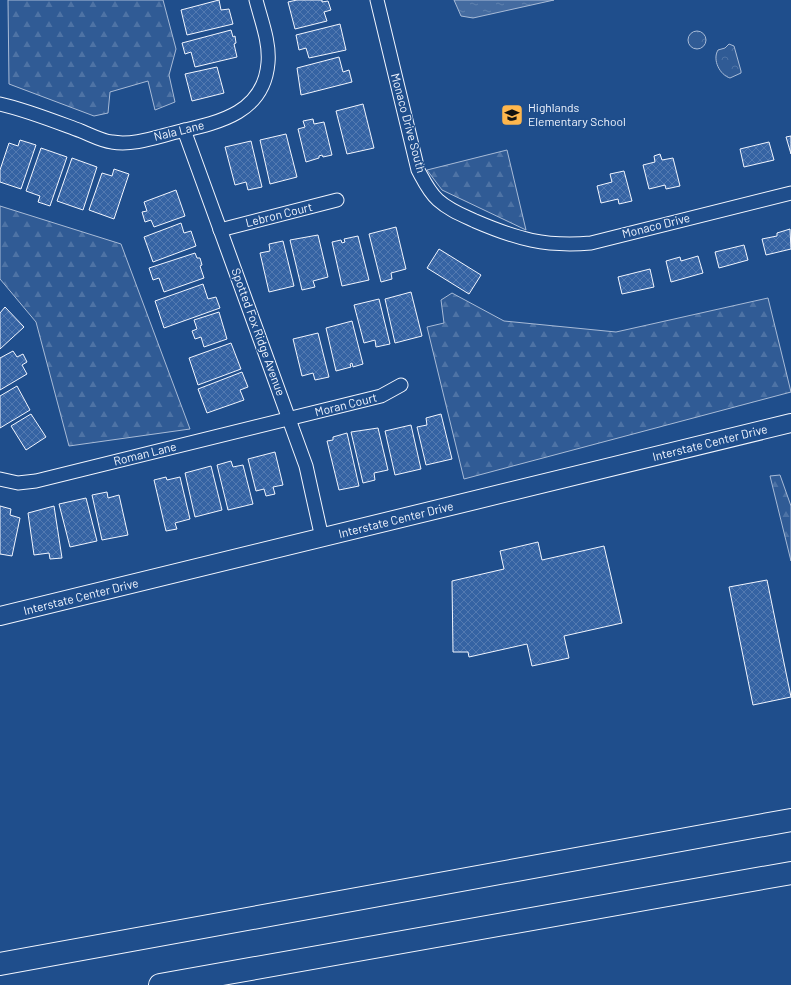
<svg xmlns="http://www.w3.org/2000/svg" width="791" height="985" font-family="Barlow,sans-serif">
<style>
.forest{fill:url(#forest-firs);stroke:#a8bbd7}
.park{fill:url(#park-crowns);stroke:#a8bbd7}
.water{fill:url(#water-ripples);stroke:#a8bbd7}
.building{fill:url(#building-cross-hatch);stroke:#f2f6ff}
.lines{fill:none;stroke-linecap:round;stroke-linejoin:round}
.street-casing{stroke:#f2f6ff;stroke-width:15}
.secondary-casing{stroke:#f2f6ff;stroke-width:20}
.highway-casing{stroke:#f2f6ff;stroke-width:24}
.street{stroke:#1f4e8c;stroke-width:13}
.secondary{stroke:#1f4e8c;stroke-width:18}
.highway{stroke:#1f4e8c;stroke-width:22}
.labels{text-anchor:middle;stroke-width:3;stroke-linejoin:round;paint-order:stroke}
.poi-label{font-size:12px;fill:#f2f6ff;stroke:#1f4e8c;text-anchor:start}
.street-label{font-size:12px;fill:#f2f6ff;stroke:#1f4e8c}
</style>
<defs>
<pattern id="forest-firs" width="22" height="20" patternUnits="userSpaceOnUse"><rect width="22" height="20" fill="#305b95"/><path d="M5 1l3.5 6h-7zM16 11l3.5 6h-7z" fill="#4e73a5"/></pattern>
<pattern id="park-crowns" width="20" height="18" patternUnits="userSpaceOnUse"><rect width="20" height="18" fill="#305b95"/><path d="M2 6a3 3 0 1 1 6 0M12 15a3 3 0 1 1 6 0" fill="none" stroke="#4e73a5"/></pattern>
<pattern id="water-ripples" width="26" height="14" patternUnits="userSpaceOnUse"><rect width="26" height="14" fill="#446ba0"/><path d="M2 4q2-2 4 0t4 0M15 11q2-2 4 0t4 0" fill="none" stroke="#5f81ae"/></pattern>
<pattern id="building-cross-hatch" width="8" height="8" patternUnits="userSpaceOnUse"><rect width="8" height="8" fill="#3563a3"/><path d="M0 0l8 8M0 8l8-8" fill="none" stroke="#537ab1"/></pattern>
</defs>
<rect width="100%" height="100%" fill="#1f4e8c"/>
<!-- forest -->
<g class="forest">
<path d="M8,0H163L176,49L169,75L175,102L155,110L148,81L110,92L108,113L94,116L9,84Z"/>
<path d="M507,150L526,230L442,190L427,170Z"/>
<path d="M0,206L121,244L190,429L69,446L36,322L0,279Z"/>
<path d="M452,293L504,321L616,332L768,298L791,392L464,479L427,327L444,323L441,300Z"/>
<path d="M780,475L791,506V561L770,476Z"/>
</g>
<!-- park -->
<g class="park">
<circle cx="697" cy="40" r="9"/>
<path d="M729,44L734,46L741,71V73L730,78C720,75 712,60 718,50L725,48Z"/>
</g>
<!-- water -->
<path class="water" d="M454,0H554L473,18L461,16Z"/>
<!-- building -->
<g class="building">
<path d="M219,0L221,10L229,9L233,24L187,35L181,10Z"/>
<path d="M297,0H322V2L328,1L331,10L324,12L327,21L295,29L288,2Z"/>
<path d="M340,24L346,50L309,58L306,48L299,50L296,35Z"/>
<path d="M231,30L233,37L235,36L236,43L234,44L237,57L195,67L191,52L185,54L182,43Z"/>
<path d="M339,57L343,72L349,70L352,82L301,95L297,68Z"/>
<path d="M217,67L224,93L192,101L185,74Z"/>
<path d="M363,104L374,148L347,154L336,111Z"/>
<path d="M313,119L314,124L324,122L332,155L323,157L322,155L319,156V158L306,162L298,129L305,127L303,121Z"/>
<path d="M286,134L297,177L270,184L260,140Z"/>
<path d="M791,136V154L786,137Z"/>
<path d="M20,140L36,145L21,189L0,182V170L9,143L18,146Z"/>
<path d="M251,141L262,187L248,190L246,182L235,185L225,147Z"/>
<path d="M769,142L774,160L744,167L740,149Z"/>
<path d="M41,148L67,157L50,206L38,202L40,196L26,191Z"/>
<path d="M660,154L662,160L673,158L680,186L666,189L665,185L649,189L643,165L655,162L654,156Z"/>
<path d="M72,158L97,167L83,210L57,201Z"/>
<path d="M114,169L129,174L114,219L89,210L102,173L112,176Z"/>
<path d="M624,171L632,201L619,204L618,199L601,203L597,186L612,182L610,174Z"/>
<path d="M176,190L185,216L154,227L151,220L145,222L142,212L147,211L144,202Z"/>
<path d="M181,223L184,233L191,231L196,246L153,262L144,237Z"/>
<path d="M396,227L406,269L391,273L392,279L381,282L369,234Z"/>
<path d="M790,229L791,249L766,255L762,239L777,236V233Z"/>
<path d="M318,235L328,277L313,281L315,287L302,290L290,240Z"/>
<path d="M358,236L369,280L342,286L332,242L341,240L342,243L345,242L344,239Z"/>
<path d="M283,241L294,286L269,292L260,253L270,251L269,244Z"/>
<path d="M744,245L748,260L719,268L715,252Z"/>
<path d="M439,249L481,275L469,294L427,268Z"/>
<path d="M195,253L197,258H200L202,265L200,266L204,278L164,292L159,278L153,280L149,268Z"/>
<path d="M698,256L703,273L671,282L666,261L680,257L681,261Z"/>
<path d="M650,269L654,287L622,294L618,277Z"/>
<path d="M203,284L208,299L216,297L220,308L164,328L155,301Z"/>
<path d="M411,292L422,336L395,343L385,299Z"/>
<path d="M379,299L390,344L376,347L375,340L364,343L354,305Z"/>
<path d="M5,307L24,327L0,349V313Z"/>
<path d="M219,312L227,339L204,347L201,337L195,339L192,331L197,329L194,320Z"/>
<path d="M352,321L363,364L353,367L352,363L350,364L351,367L336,371L326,328Z"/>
<path d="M318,333L329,377L315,380L313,373L302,376L293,339Z"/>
<path d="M231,343L241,369L198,385L189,358Z"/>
<path d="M13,351L17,357L23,354L27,362L22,365L27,374L0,390V358Z"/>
<path d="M242,372L248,387L240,390L244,400L207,413L198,389Z"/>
<path d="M17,386L30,410L0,428V396Z"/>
<path d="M31,414L46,437L26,450L11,426Z"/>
<path d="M441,414L452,459L426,465L417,427L427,425L426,418Z"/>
<path d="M411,425L421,469L395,475L385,431Z"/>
<path d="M378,428L388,470L374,473L375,480L363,483L351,432Z"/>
<path d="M347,433L359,486L339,490L327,441L333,440V437Z"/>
<path d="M275,452L283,485L273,487L275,494L266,496L264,489L256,491L248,459Z"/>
<path d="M231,461L233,467L243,465L253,504L228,510L217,465Z"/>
<path d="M211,466L222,510L195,517L185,473Z"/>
<path d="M166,477L167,480L180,477L190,519L175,523L177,529L166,531L154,480Z"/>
<path d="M107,492L108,498L119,495L128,535L102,540L92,495Z"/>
<path d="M86,498L97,541L70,547L59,504Z"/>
<path d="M0,506L11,509L10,515L20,518L12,556L0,554Z"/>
<path d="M54,506L62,558L50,559L49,553L34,555L28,513Z"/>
<path d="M538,542L542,560L604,546L622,623L564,636L569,658L532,666L527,644L469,657L468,652H453L452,581L504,569L500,551Z"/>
<path d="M767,580L791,697L753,705L729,587Z"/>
</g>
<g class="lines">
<!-- street casing -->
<g class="street-casing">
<g id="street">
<path d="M377,0L418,170C424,181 429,192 438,200C449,210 462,215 475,221C517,239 545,247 591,243L791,193"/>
<path d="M0,104C27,110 54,121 81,131C91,135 102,141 112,142C134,146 159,136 181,131C221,122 264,112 268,63C270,42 261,20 256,0"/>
<path d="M184,130L306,466L322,538"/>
<path d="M220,230L337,200"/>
<path d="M0,479L18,483L36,481L381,396L401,385"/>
</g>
</g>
<!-- secondary casing -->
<g class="secondary-casing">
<path id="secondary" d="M0,616L791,423"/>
</g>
<!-- highway casing -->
<g class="highway-casing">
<g id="highway">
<path d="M0,964L791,820"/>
<path d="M160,985L791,873"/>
</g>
</g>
<!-- street -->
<use href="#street" class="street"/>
<!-- secondary -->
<use href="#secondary" class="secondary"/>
<!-- highway -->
<use href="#highway" class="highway"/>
</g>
<!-- icons -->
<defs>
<g id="school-square" transform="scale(1.15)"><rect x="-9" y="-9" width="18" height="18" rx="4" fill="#ffb74d" stroke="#1f4e8c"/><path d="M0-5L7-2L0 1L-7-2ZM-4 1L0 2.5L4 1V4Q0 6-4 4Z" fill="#111"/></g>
</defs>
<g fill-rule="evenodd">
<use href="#school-square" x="512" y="115"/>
</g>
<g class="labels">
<!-- poi labels -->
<g class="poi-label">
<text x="528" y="112">Highlands<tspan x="528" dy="14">Elementary School</tspan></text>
</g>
<!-- street labels -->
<g class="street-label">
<text transform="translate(408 123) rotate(75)" y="4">Monaco Drive South</text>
<text transform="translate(179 131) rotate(-14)" y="4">Nala Lane</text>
<text transform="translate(279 215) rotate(-14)" y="4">Lebron Court</text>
<text transform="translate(656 226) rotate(-14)" y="4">Monaco Drive</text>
<text transform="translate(258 332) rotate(70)" y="4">Spotted Fox Ridge Avenue</text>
<text transform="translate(346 405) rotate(-14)" y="4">Moran Court</text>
<text transform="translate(710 443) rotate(-14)" y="4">Interstate Center Drive</text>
<text transform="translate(145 454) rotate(-14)" y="4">Roman Lane</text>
<text transform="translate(396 520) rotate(-14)" y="4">Interstate Center Drive</text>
<text transform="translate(81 597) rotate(-14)" y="4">Interstate Center Drive</text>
</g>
</g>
</svg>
